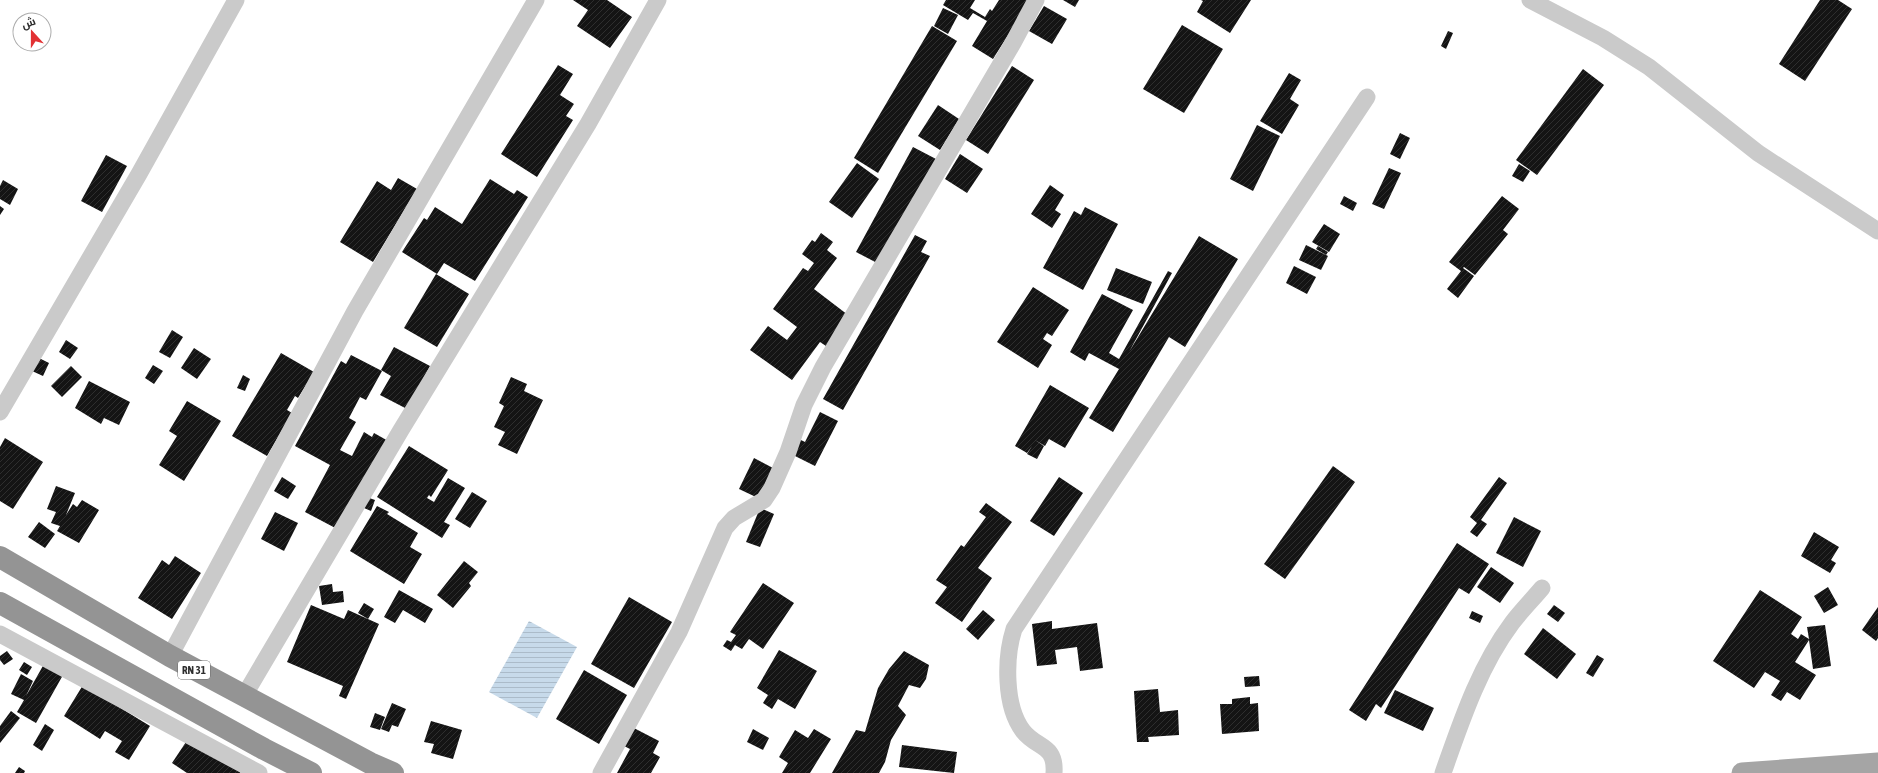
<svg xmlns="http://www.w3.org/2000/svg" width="1878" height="773" font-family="'Asap Condensed',Cairo,sans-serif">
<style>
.water{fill:url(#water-rules)}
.building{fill:url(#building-hatch)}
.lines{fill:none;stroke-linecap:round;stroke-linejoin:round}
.minor{stroke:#cacaca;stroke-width:17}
.major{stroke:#a5a5a5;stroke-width:21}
.highway{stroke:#949494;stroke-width:22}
.labels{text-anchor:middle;stroke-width:4;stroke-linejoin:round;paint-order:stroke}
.shield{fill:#fff;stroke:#6c6c6c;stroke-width:1}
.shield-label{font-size:11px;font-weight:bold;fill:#2d2d2d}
</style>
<defs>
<pattern id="water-rules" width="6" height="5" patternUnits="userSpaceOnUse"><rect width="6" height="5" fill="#c7daea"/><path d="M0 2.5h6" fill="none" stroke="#abbbc9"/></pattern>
<pattern id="building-hatch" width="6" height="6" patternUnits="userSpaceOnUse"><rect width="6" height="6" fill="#141414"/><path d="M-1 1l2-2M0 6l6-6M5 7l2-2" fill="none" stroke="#2e2e2e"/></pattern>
</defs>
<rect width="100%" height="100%" fill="#fff"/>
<!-- water -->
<path class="water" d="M529,621L577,647L537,718L489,692Z"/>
<!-- building -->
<g class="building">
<path d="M573,0H607L632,17L610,48L577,26L588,10Z"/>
<path d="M946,0H975L970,8L985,17L990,9L992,11L999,0H1030L993,59L972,46L987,21L973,13L968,20L943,5Z"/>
<path d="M1063,0H1079L1075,7Z"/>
<path d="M1201,0H1251L1230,33L1197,12L1203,1Z"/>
<path d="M1820,0H1838L1852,9L1805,81L1779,64Z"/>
<path d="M1044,6L1067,19L1052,44L1029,31Z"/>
<path d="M943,8L958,15L948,34L934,26Z"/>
<path d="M1182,25L1223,49L1184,113L1143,89Z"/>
<path d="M932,26L957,41L878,173L854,158Z"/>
<path d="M1448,31L1453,33L1446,49L1441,46Z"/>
<path d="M558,65L573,74L560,95L574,104L566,116L573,120L537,177L501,154Z"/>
<path d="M1012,66L1034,80L988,154L966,140Z"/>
<path d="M1583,69L1604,85L1537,175L1516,160Z"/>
<path d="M1289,73L1301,80L1290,99L1299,105L1282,134L1260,121Z"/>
<path d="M938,105L959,119L940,150L918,136Z"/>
<path d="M1257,125L1280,136L1253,191L1230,179Z"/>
<path d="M1400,133L1410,138L1400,159L1390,154Z"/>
<path d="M913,147L936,159L879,264L856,252Z"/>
<path d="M960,154L983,169L967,193L945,179Z"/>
<path d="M106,155L127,166L102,212L81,201Z"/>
<path d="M857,163L879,179L852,218L829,202Z"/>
<path d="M1519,164L1530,171L1523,182L1512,176Z"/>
<path d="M1389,168L1401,173L1384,209L1372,204Z"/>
<path d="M398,178L417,189L373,262L340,242L377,181L391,190Z"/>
<path d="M490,179L514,194L517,190L528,197L475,281L444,263L437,274L402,252L424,218L427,220L435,207L462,224Z"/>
<path d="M3,180L18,189L10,205L0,199V186Z"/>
<path d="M1050,185L1064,195L1055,210L1061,214L1052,228L1031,214Z"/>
<path d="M1344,196L1357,203L1353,211L1340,204Z"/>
<path d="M1502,196L1519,209L1503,230L1508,234L1475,275L1464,267L1463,268L1474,276L1458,298L1447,289L1461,271L1449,262Z"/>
<path d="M0,206L4,209L0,215Z"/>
<path d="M1085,207L1118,224L1083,290L1043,268L1074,211L1081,215Z"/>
<path d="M1324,224L1340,234L1329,252L1312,242Z"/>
<path d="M821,233L833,242L827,250L837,258L814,289L848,315L829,348L820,342L792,380L750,350L768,326L787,340L797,327L773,309L803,268L808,271L814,263L802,254L812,240L815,242Z"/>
<path d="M915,235L927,241L921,252L930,256L843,410L823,399Z"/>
<path d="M1199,236L1238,259L1185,347L1169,337L1113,432L1089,418L1119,369L1089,353L1085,361L1070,352L1102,294L1133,310L1109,353L1119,359L1168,271L1172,273L1129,352Z"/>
<path d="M1306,245L1328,256L1321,270L1299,260Z"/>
<path d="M1318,246L1328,252L1326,255L1316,249Z"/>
<path d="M1294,266L1316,277L1307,294L1286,283Z"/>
<path d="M1116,268L1152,282L1143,304L1107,290Z"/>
<path d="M436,274L469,294L437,347L404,328Z"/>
<path d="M1033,287L1069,310L1052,336L1047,333L1043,339L1052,345L1038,368L997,342Z"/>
<path d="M172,330L183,337L170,358L159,352Z"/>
<path d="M66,340L78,348L70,359L59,352Z"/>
<path d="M394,347L430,366L407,409L380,395L391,376L381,370Z"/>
<path d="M194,348L211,359L197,379L181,368Z"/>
<path d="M281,353L314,372L298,398L295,396L287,410L292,413L267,456L232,436Z"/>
<path d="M351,355L382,371L366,400L360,397L349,418L356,422L340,450L352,456L364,432L372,437L374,433L390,442L341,531L305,512L330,465L295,446L341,361L346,364Z"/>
<path d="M39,358L49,363L43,376L32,371Z"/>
<path d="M153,365L163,371L154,384L145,378Z"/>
<path d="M71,366L82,377L62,397L51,386Z"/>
<path d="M243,375L250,379L245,391L237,388Z"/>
<path d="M511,377L527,384L524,391L543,400L517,454L498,445L505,432L494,427L504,406L499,403Z"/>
<path d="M89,381L130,402L119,425L104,418L101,424L75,408Z"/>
<path d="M1050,385L1089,408L1065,448L1049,439L1045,446L1035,440L1044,446L1037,459L1027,454L1032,446L1027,453L1015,446Z"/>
<path d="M187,401L221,421L184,481L159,465L177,436L169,431Z"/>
<path d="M820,412L838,421L815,466L791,454L799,439L805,442Z"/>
<path d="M5,438L43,462L13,509L0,501V447Z"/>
<path d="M409,446L448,470L431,497L429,495L427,498L434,502L448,478L465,488L444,522L450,525L442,538L377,497Z"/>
<path d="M754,458L773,468L758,498L739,489Z"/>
<path d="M1333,466L1355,482L1285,579L1264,564Z"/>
<path d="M282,477L296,486L288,499L274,491Z"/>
<path d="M1059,477L1083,493L1054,536L1030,521Z"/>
<path d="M1499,477L1507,483L1481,520L1487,524L1477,537L1470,532L1477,523L1470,517Z"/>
<path d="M56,486L75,493L66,515L73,504L77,507L82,500L99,510L79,543L57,531L60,526L51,523L56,512L47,509Z"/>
<path d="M472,492L487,501L470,528L455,519Z"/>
<path d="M361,495L375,500L371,511L357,505Z"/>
<path d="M986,503L1012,522L978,568L992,578L962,622L935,603L947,587L936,580L961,545L964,547L986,517L979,512Z"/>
<path d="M377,506L389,512L387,514L418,533L410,547L422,554L404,584L350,551Z"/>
<path d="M760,508L774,514L760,547L746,542Z"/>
<path d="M275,512L298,523L284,551L261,539Z"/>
<path d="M1514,517L1541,531L1523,567L1496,553Z"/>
<path d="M39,522L55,534L45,548L28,537Z"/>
<path d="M1814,532L1839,547L1831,560L1836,563L1830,573L1801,556Z"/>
<path d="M1457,543L1489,564L1469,594L1459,588L1381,708L1376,704L1366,721L1349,710Z"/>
<path d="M175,556L201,573L172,619L138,598L162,560L169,565Z"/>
<path d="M464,561L478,572L469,583L471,586L453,608L437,595Z"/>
<path d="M1491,567L1514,583L1500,603L1477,587Z"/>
<path d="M763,583L794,603L763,649L749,639L742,649L735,645L731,651L723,646L727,640L731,642L736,635L730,632Z"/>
<path d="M332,584L333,592L343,591L344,602L322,605L319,586Z"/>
<path d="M1828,587L1838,605L1824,613L1814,596Z"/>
<path d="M399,590L433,609L425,623L403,610L395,623L384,617Z"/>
<path d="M1760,590L1802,617L1791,634L1798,639L1801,634L1809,639L1807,627L1825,625L1831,666L1813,669L1809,640L1795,662L1816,675L1800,700L1787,692L1781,701L1771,695L1780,681L1765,672L1754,688L1713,661Z"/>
<path d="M629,597L672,622L634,688L591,664Z"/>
<path d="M364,603L374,609L368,619L358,613Z"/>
<path d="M311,605L344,619L348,610L379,624L346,699L339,696L343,686L287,662Z"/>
<path d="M1554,605L1565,613L1558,622L1547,614Z"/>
<path d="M1878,607V638L1876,641L1862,630Z"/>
<path d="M983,610L995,620L978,640L966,629Z"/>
<path d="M1472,611L1483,616L1480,623L1469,618Z"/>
<path d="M1052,621V629L1097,623L1103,668L1080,671L1077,647L1055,650L1057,664L1037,666L1032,624Z"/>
<path d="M1543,628L1576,654L1557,679L1524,654Z"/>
<path d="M779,650L817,671L795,709L778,699L772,709L763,703L768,695L757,688Z"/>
<path d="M7,651L13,659L4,665L0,660V656Z"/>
<path d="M904,651L929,665L926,679L920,688L909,685L898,706L906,715L891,740L885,762L879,773H832L856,730L865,732L878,688L889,669Z"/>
<path d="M1597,655L1604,659L1593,677L1586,673Z"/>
<path d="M24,662L32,667L27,675L19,670Z"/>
<path d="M44,664L63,675L36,723L17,712L24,700L11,694L21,674L33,681L26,696Z"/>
<path d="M584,670L627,695L599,744L556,719Z"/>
<path d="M1259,676L1260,686L1245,687L1244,677Z"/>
<path d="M83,685L150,726L129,760L115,752L122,741L105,731L100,739L64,716Z"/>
<path d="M1158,689L1160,712L1178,710L1179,735L1148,737L1149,742H1137L1134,691Z"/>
<path d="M1395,690L1434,708L1423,731L1384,713Z"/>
<path d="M1250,697V704L1258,703L1259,731L1222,734L1220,704H1232V699Z"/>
<path d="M392,703L406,709L398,727L392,725L389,732L381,729Z"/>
<path d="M11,711L20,718L0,743V726Z"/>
<path d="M375,713L385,717L380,730L370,727Z"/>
<path d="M431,721L462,730L453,759L431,753L434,744L424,742Z"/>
<path d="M45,724L54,730L42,751L33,745Z"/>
<path d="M630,726L659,741L653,753L660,757L651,773H617L630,749L620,744Z"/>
<path d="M753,729L769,738L763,750L747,742Z"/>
<path d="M814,729L831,739L810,773H782L788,763L779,757L795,730L808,738Z"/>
<path d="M188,739L241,771L240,773H187L172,763Z"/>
<path d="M902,745L957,752L954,773L899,767Z"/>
<path d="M19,767L25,771L24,773H15Z"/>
</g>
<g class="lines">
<!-- minor -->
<g class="minor">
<path d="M1530,0L1603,38L1649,67L1758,153L1878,231"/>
<path d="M0,412L139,174L236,0"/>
<path d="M0,634L259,773"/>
<path d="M170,656L355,311L536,0"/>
<path d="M244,696L401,430L588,124L658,0"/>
<path d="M601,773L679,632L725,528L734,518L764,500L772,488L788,452L804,405L823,367L1013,43L1036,0"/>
<path d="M1054,773C1056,744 1037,749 1023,731C1004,706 1005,657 1014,629L1367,97"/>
<path d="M1443,773C1461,722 1479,667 1512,623C1521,611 1532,600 1542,588"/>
</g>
<!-- major -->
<path class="major" d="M1742,773L1878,763"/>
<!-- highway -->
<g class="highway">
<path d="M0,557L170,656L370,763L393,773"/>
<path d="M0,603L264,749L311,773"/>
</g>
</g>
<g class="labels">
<!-- shield labels -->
<rect class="shield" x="178" y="661" width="32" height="18" rx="3"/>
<g class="shield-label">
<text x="194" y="674">RN 31</text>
</g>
</g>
<!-- north arrow -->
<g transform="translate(32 32) rotate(339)"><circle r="19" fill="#ffffff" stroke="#ababab"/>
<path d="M0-3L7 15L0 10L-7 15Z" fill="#e23133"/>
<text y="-6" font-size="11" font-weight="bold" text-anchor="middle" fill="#2d2d2d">ش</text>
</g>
</svg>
